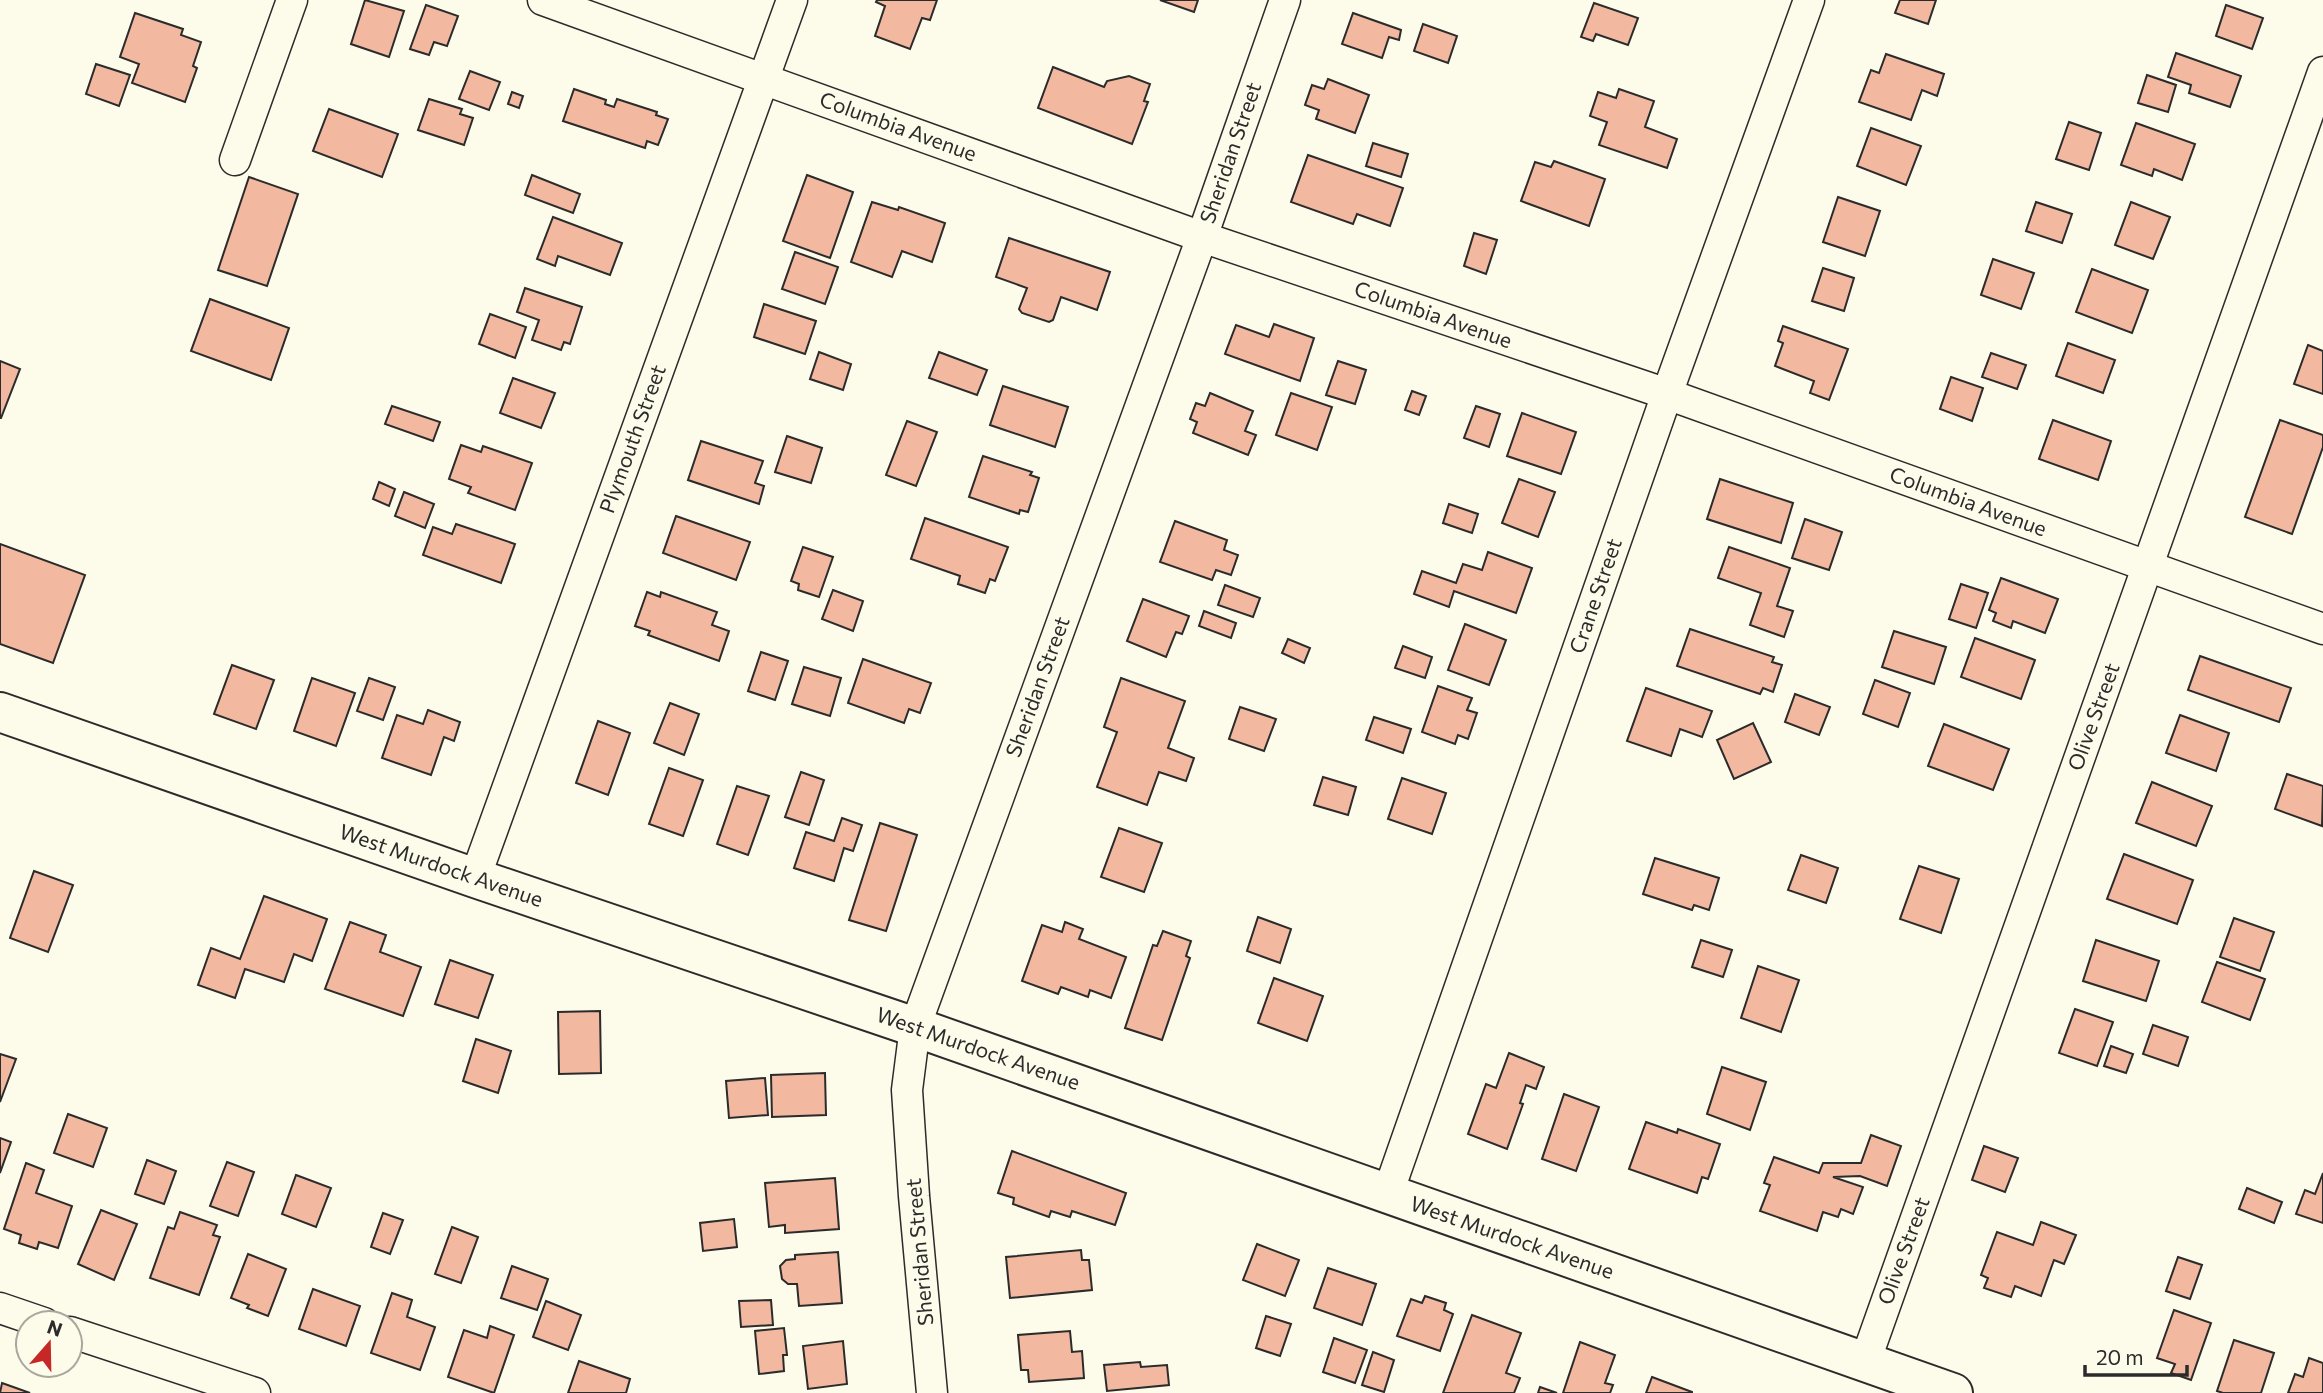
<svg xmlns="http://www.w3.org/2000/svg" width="2323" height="1393" font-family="Commissioner,sans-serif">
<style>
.building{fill:#f2b8a0;stroke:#2b2b2b;stroke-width:2}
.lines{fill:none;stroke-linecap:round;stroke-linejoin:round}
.street-casing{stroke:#2b2b2b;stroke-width:33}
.primary-casing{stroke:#2b2b2b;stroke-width:42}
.street{stroke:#fdfbea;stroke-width:30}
.primary{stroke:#fdfbea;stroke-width:38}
.labels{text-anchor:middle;stroke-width:5;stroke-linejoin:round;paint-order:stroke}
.street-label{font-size:21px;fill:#2b2b2b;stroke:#fdfbea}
</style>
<rect width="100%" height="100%" fill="#fdfbea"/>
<!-- building -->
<g class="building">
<path d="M365,0L404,11L389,57L351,44Z"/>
<path d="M877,0H937L930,20L922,18L910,49L875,36L885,6L876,2Z"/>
<path d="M1160,0H1198L1194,12Z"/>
<path d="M1900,0H1936L1928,24L1895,13Z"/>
<path d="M1594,3L1638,18L1628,45L1596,34L1593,41L1581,37Z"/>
<path d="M426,5L458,16L447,46L434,42L429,55L410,49Z"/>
<path d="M2226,5L2263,18L2252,49L2216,36Z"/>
<path d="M135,13L183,29L181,35L201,42L193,66L197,68L185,102L132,83L139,64L120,57Z"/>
<path d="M1353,13L1401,30L1399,40L1389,37L1382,58L1342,44Z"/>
<path d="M1423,24L1457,36L1448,63L1414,51Z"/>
<path d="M2176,53L2241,76L2230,107L2189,93L2191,85L2168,77Z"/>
<path d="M1886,54L1944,74L1937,96L1922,90L1911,120L1859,102L1871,70L1879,73Z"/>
<path d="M96,64L130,75L119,106L86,94Z"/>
<path d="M1053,67L1104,87L1107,81L1129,76L1150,84L1144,101L1148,102L1132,144L1038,108Z"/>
<path d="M470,71L500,82L489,110L459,99Z"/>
<path d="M2147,75L2176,85L2168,112L2138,103Z"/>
<path d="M1328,79L1369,95L1355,133L1316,119L1319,110L1305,105L1312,85L1324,89Z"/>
<path d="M574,89L606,100L605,104L614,107L617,99L657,112L656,115L668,119L658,145L647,141L645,148L563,121Z"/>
<path d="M1619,89L1654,101L1645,127L1677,139L1667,168L1599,145L1607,122L1590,116L1598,92L1616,98Z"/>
<path d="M512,92L523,96L519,108L508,104Z"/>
<path d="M429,99L462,109L460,114L473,118L464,145L418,130Z"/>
<path d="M329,109L398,134L382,177L313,151Z"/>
<path d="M2069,122L2101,133L2089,170L2056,159Z"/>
<path d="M2136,123L2195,144L2182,180L2154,169L2152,176L2121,165Z"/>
<path d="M1871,128L1921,146L1906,185L1857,166Z"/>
<path d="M1373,143L1408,154L1401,177L1366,166Z"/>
<path d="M1308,155L1403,188L1390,226L1357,214L1353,224L1291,202Z"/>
<path d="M1554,161L1605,179L1589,226L1521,201L1535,162L1551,167Z"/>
<path d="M532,175L580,194L573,213L525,195Z"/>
<path d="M807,175L853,192L830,258L783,241Z"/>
<path d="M249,177L298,194L267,286L218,270Z"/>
<path d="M1838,197L1880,211L1865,256L1823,242Z"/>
<path d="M872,202L898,210L899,207L945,223L932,262L902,251L892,277L851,262Z"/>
<path d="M2036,202L2072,214L2062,243L2026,231Z"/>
<path d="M2131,202L2170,217L2153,259L2115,245Z"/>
<path d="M553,217L622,243L610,275L558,256L555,266L537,259Z"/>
<path d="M1474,233L1497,240L1486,274L1464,266Z"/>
<path d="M1009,238L1110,272L1097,310L1061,297L1053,320L1049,322L1022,313L1019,309L1027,288L996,277Z"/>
<path d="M795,252L838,267L825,304L782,289Z"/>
<path d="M1993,259L2034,273L2021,309L1981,295Z"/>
<path d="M1823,268L1854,278L1844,311L1812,301Z"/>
<path d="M2092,269L2148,290L2132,333L2076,312Z"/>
<path d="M525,288L582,307L570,344L564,342L561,350L532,340L539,320L517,312Z"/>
<path d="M210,299L289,328L271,380L191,351Z"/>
<path d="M764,304L816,321L805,354L754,337Z"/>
<path d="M490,314L526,327L515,358L479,344Z"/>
<path d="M1274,324L1314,338L1300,381L1225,354L1236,325L1269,337Z"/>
<path d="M1783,326L1848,349L1829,400L1810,393L1814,381L1775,366L1783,343L1778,341Z"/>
<path d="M2068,343L2115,360L2103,393L2056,376Z"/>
<path d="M2308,345L2323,351V394L2294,384Z"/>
<path d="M819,352L851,364L843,390L810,379Z"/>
<path d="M939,352L987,370L977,395L929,378Z"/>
<path d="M1991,353L2026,365L2017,389L1982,377Z"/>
<path d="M0,361L20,369L1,418H0Z"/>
<path d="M1338,361L1366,370L1355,404L1326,395Z"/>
<path d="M1951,377L1983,388L1972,421L1940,409Z"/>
<path d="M513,378L555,393L541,428L500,413Z"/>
<path d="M1003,386L1068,407L1055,447L990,425Z"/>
<path d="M1412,391L1426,396L1419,415L1405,410Z"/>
<path d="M1210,393L1253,411L1245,431L1256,435L1248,455L1193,433L1197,422L1190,419L1196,403L1205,406Z"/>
<path d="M1291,393L1332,407L1317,450L1276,435Z"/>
<path d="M392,406L440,422L433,441L385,424Z"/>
<path d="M1476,406L1500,414L1489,447L1464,438Z"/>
<path d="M1522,413L1576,432L1561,474L1507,456Z"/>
<path d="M2053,420L2111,441L2098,480L2039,459Z"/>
<path d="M2280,420L2323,435V447L2292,534L2245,517Z"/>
<path d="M907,421L937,432L916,486L886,475Z"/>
<path d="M787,436L822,448L811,483L775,472Z"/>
<path d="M701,441L763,461L755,483L764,486L759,504L688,480Z"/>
<path d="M461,445L481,452L483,446L532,463L515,510L468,493L471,487L449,479Z"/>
<path d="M983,456L1032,472L1030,475L1039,478L1028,512L1020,510L1019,514L969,497Z"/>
<path d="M1519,479L1555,492L1538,537L1502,523Z"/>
<path d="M1720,479L1793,503L1781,543L1707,519Z"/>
<path d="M379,482L395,489L389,506L373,499Z"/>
<path d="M404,492L434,504L425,528L395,516Z"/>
<path d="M1449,504L1478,514L1472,533L1443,523Z"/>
<path d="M676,516L750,542L736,580L663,553Z"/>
<path d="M925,518L1008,547L995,581L990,579L985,593L958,584L960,576L911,559Z"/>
<path d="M1805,519L1842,532L1829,570L1792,558Z"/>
<path d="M1175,521L1227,540L1224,550L1238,555L1231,575L1216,570L1212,580L1160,562Z"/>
<path d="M456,524L515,544L501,583L423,555L433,527L452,534Z"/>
<path d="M0,544L85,575L53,663L0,644Z"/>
<path d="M803,547L833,557L819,597L798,590L799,584L791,581Z"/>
<path d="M1729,547L1790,568L1777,606L1793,611L1784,637L1750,625L1761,593L1718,578Z"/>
<path d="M1488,552L1532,568L1516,613L1454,591L1449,607L1414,594L1422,571L1456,583L1463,564L1482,570Z"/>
<path d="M2001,578L2058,599L2045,633L2013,621L2011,628L1993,621L1996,613L1989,610Z"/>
<path d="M1961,584L1988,593L1976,628L1949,619Z"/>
<path d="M1225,585L1260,598L1253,617L1218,605Z"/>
<path d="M833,590L863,601L853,631L822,619Z"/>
<path d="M647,592L660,597L661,592L717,612L712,625L729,631L719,661L648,635L650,631L635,626Z"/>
<path d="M1143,599L1189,616L1182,634L1176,632L1166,657L1127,641Z"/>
<path d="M1204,611L1236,623L1231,638L1199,626Z"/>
<path d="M1465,624L1506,640L1489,685L1448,670Z"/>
<path d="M1690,629L1774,657L1772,662L1782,665L1773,692L1763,688L1760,694L1677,666Z"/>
<path d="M1894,631L1946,647L1934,684L1882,667Z"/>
<path d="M1975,638L2035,660L2021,699L1961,677Z"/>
<path d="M1288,639L1310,648L1304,663L1282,653Z"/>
<path d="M1403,646L1432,657L1425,678L1395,668Z"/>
<path d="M761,652L788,661L775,700L748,691Z"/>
<path d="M2200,656L2291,688L2279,722L2188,690Z"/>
<path d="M863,659L931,683L920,713L909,709L904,723L848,703Z"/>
<path d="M232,665L274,680L256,729L214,714Z"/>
<path d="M804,667L841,678L830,716L792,704Z"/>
<path d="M312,678L355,693L336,746L294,731Z"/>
<path d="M369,678L395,687L383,720L357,711Z"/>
<path d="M1121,678L1185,701L1168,748L1194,758L1186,781L1159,772L1147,805L1097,787L1117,732L1104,727Z"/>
<path d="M1875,680L1910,693L1898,727L1863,714Z"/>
<path d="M1438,686L1472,698L1467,710L1477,713L1468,739L1458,735L1455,744L1422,732Z"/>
<path d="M1646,688L1712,711L1702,737L1680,729L1671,756L1627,741Z"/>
<path d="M1795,694L1830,707L1819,735L1785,722Z"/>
<path d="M670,703L699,714L684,755L654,743Z"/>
<path d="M1240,707L1276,719L1264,751L1229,739Z"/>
<path d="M428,710L460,722L454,741L444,737L431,775L382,758L397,715L423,724Z"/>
<path d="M2180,715L2229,733L2216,771L2166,753Z"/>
<path d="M1374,717L1411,729L1403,753L1366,740Z"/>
<path d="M598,721L630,733L608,795L576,783Z"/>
<path d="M1753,723L1771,762L1734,779L1717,740Z"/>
<path d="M1944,724L2009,749L1993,790L1928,766Z"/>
<path d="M669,768L703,780L683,836L649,824Z"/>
<path d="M801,772L824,780L809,825L785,817Z"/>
<path d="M2287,774L2323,786L2322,826L2275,809Z"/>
<path d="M1323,777L1356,787L1348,815L1314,805Z"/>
<path d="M1402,778L1446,793L1432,834L1388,819Z"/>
<path d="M2152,782L2212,806L2196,846L2136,823Z"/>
<path d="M737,786L769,796L748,855L717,844Z"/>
<path d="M842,818L862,825L853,851L844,848L834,881L794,868L806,832L834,841Z"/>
<path d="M880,823L917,835L886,931L849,920Z"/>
<path d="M1119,828L1162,843L1144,892L1101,877Z"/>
<path d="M2124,854L2193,880L2177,924L2107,899Z"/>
<path d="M1801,855L1838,868L1826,903L1788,890Z"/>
<path d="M1655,858L1719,878L1709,910L1694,905L1692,910L1643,894Z"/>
<path d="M1919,866L1959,879L1941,933L1900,919Z"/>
<path d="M34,871L73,885L48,952L10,938Z"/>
<path d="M264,896L327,919L312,961L294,954L284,982L245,969L235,998L198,985L211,948L240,959Z"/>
<path d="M1258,917L1291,929L1280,963L1247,951Z"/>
<path d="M2234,918L2274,932L2260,971L2220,957Z"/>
<path d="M350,922L386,935L380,952L421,967L403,1016L325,989Z"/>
<path d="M1065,922L1083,929L1079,939L1126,957L1111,998L1090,990L1088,997L1061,987L1058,994L1022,981L1042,925L1062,932Z"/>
<path d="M1163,931L1191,941L1186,956L1190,958L1162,1040L1125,1028L1153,945L1157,946Z"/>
<path d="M1701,940L1732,950L1723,977L1692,967Z"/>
<path d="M2096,940L2159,961L2146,1001L2083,981Z"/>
<path d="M450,960L493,975L478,1018L435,1004Z"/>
<path d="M2217,962L2265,979L2250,1020L2202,1002Z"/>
<path d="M1758,966L1799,980L1781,1032L1741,1018Z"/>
<path d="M1274,978L1323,996L1307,1041L1258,1023Z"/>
<path d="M2075,1009L2113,1022L2097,1066L2059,1053Z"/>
<path d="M600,1011L601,1073L559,1074L558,1012Z"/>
<path d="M2153,1025L2188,1037L2178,1066L2143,1054Z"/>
<path d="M476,1039L511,1051L498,1093L463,1081Z"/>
<path d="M2111,1046L2133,1054L2126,1073L2104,1066Z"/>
<path d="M1509,1053L1544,1067L1536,1089L1526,1085L1520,1103L1523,1104L1507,1149L1468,1134L1486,1084L1496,1088Z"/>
<path d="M0,1054L16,1059L0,1102Z"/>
<path d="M1722,1067L1766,1082L1750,1130L1707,1114Z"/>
<path d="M825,1073L826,1115L772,1117L771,1075Z"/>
<path d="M765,1078L768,1115L729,1118L726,1081Z"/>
<path d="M1564,1094L1599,1107L1576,1171L1542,1159Z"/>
<path d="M68,1114L107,1128L93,1167L54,1153Z"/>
<path d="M1646,1122L1677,1133L1678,1129L1720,1144L1708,1179L1702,1177L1697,1193L1629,1169Z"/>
<path d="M1871,1135L1901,1146L1887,1186L1860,1176L1833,1177L1863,1187L1853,1214L1841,1209L1838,1217L1823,1212L1817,1231L1760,1211L1770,1185L1764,1183L1774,1157L1819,1173L1823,1163H1861Z"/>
<path d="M0,1138L11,1142L0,1173Z"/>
<path d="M1984,1146L2018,1158L2005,1192L1972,1180Z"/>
<path d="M1012,1151L1126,1193L1115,1225L1072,1211L1070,1217L1051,1211L1049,1217L1013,1204L1014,1198L998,1193Z"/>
<path d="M147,1160L176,1171L164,1204L135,1194Z"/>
<path d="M227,1162L254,1172L238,1216L210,1206Z"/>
<path d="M26,1163L44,1170L36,1193L72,1206L58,1248L39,1242L37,1249L19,1243L21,1235L4,1229Z"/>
<path d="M2323,1173V1223L2296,1214L2305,1190L2315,1194Z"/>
<path d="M296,1175L331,1188L316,1227L282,1214Z"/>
<path d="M835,1178L839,1229L785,1233V1225L769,1227L765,1183Z"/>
<path d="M2247,1188L2282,1202L2274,1223L2239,1209Z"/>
<path d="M101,1210L137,1224L114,1280L78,1264Z"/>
<path d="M180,1212L217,1225L213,1235L220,1237L199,1295L150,1278L168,1227L174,1229Z"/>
<path d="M383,1213L403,1220L390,1254L371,1247Z"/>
<path d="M734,1219L737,1247L703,1251L700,1223Z"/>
<path d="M2041,1222L2076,1235L2064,1264L2054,1260L2041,1296L2015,1286L2011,1297L1984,1288L1988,1278L1981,1275L1997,1232L2033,1245Z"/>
<path d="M452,1227L478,1237L461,1283L435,1274Z"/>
<path d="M1257,1244L1299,1260L1285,1296L1243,1280Z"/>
<path d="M1081,1250L1082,1260H1089L1092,1290L1010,1298L1006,1257Z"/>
<path d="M838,1252L842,1303L799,1306L797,1284H788L782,1279L780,1266L786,1260L795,1259V1255Z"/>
<path d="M248,1254L286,1269L268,1316L247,1308L249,1305L231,1298Z"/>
<path d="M2178,1257L2202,1265L2190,1299L2166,1291Z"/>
<path d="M512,1266L548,1279L537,1310L501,1298Z"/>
<path d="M1328,1268L1376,1284L1362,1325L1314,1308Z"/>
<path d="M313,1289L360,1306L346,1346L299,1329Z"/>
<path d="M392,1293L412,1300L407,1317L435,1327L420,1370L371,1353Z"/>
<path d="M1425,1296L1446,1303L1444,1310L1453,1314L1440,1351L1397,1336L1411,1299L1422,1303Z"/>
<path d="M771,1300L773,1325L741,1327L739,1301Z"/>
<path d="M546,1301L581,1315L568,1350L533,1337Z"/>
<path d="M2174,1310L2211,1323L2191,1380L2171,1373L2175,1364L2157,1358Z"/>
<path d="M1472,1315L1521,1333L1506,1373L1520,1378L1514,1393H1443Z"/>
<path d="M1266,1316L1291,1324L1280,1356L1256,1348Z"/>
<path d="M490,1326L514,1335L494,1393L448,1377L464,1330L487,1338Z"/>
<path d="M784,1328L787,1355H783L784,1371L759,1374L755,1331Z"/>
<path d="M1070,1331L1072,1352L1082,1351L1084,1378L1029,1382L1028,1370H1021L1018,1335Z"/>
<path d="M1334,1338L1367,1350L1355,1383L1323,1372Z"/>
<path d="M2234,1340L2274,1353L2261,1393H2223L2217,1391Z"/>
<path d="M843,1341L847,1384L808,1389L803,1346Z"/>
<path d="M1580,1342L1615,1355L1605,1383L1613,1385L1610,1393H1563Z"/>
<path d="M1373,1352L1394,1360L1384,1392L1362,1385Z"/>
<path d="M2309,1358L2323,1363V1393H2288L2295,1374L2303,1377Z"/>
<path d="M579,1361L630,1379L626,1393H568Z"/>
<path d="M1140,1362L1141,1367L1167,1365L1169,1385L1107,1391L1104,1365Z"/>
<path d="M1652,1377L1692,1392V1393H1646Z"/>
<path d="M2,1383L30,1393H0Z"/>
<path d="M1540,1387L1557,1393H1538Z"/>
</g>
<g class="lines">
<!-- street casing -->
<g class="street-casing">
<g id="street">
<path d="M543,0L1202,237L1667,394L2323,629"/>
<path d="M235,160L292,0"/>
<path d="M475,878L792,0"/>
<path d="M1388,1193L1667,394L1809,0"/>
<path d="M0,1308L44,1323"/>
<path d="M70,1332L255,1393"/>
<path d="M1865,1362L2323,72"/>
<path d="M932,1393L914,1196L907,1090L915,1027L1202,237L1285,0"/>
</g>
</g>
<!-- primary casing -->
<g class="primary-casing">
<path id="primary" d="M0,712L475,878L915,1027L1953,1393"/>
</g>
<!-- street -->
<use href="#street" class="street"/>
<!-- primary -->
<use href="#primary" class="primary"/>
</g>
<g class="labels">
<!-- street labels -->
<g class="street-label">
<text transform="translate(898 127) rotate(20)" y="7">Columbia Avenue</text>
<text transform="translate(1231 153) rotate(-71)" y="7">Sheridan Street</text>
<text transform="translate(1433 315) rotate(19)" y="7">Columbia Avenue</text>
<text transform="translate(633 439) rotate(-70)" y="7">Plymouth Street</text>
<text transform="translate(1968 502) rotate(20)" y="7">Columbia Avenue</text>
<text transform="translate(1596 596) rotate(-71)" y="7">Crane Street</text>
<text transform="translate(1038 687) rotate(-70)" y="7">Sheridan Street</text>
<text transform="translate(2094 717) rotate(-70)" y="7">Olive Street</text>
<text transform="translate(441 866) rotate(19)" y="7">West Murdock Avenue</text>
<text transform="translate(978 1049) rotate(19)" y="7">West Murdock Avenue</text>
<text transform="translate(1512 1238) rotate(19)" y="7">West Murdock Avenue</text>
<text transform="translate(1904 1251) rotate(-70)" y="7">Olive Street</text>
<text transform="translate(920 1252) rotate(-95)" y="7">Sheridan Street</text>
</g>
</g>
<!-- north arrow -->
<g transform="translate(49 1344) rotate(20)"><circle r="33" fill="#fdfbea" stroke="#a9a89e" stroke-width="2"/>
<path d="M0-5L12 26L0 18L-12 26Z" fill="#c62828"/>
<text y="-10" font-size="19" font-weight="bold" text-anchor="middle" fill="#2b2b2b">N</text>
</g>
<!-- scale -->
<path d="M2085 1365v10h102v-10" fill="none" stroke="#2b2b2b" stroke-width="3.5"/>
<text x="2096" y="1365" font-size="21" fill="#2b2b2b" stroke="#fdfbea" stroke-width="5" paint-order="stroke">20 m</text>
</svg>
